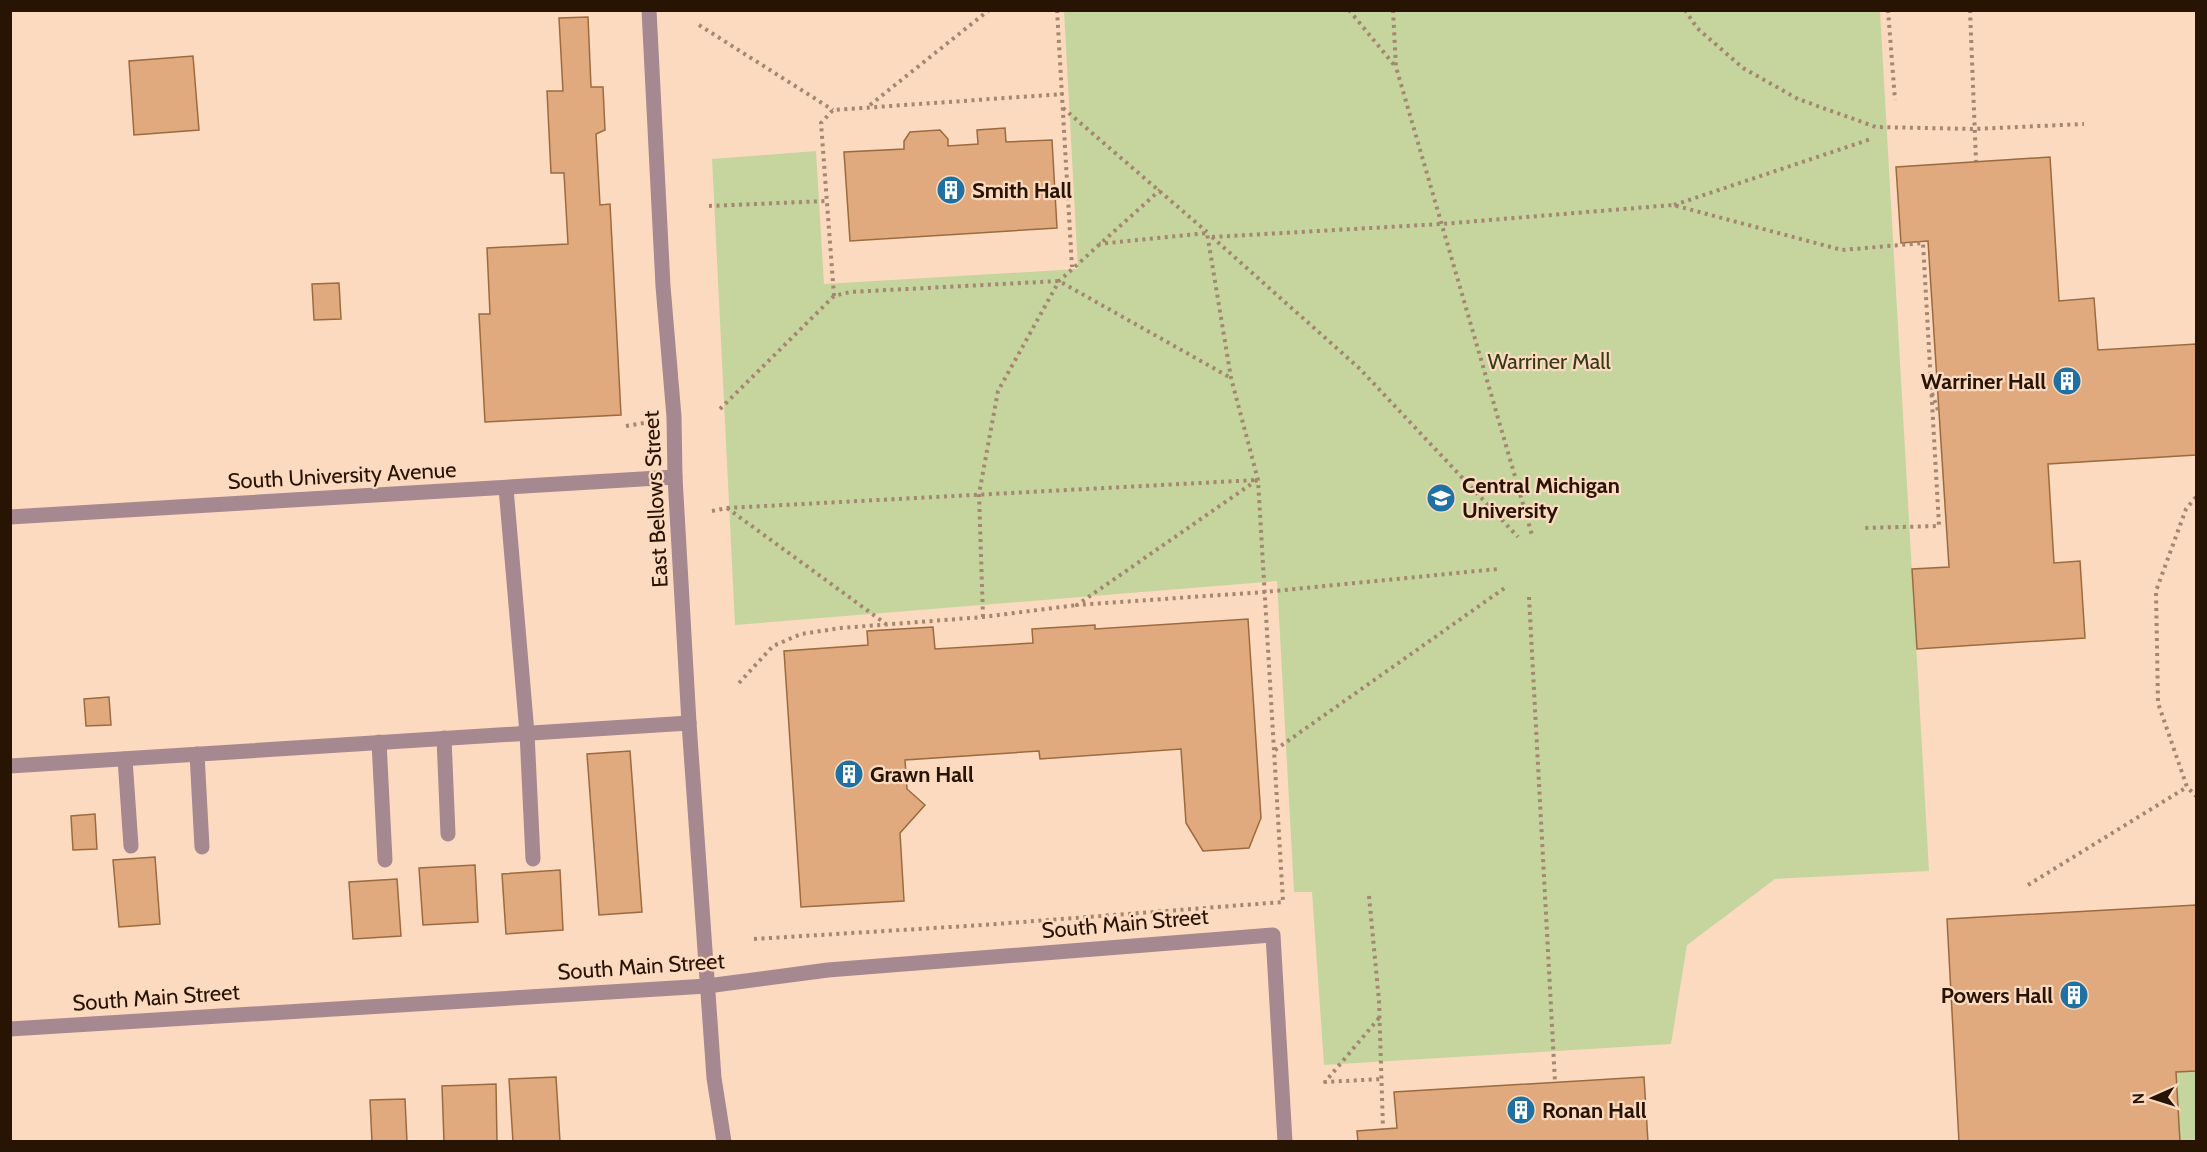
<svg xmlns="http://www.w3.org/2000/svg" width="2207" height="1152" font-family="Cabin,sans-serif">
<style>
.green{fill:#c6d59e}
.building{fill:#e0aa7e;stroke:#9c6a3f;stroke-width:1.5}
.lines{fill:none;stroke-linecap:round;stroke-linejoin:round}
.path{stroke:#a48771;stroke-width:4;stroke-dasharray:3 4.5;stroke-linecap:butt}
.minor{stroke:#a68890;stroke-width:15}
.labels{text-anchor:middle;stroke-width:4.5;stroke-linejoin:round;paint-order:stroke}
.poi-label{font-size:22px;font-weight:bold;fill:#281403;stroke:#fcdac0;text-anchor:start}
.park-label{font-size:22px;fill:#323a16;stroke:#fcdac0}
.street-label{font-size:22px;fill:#281403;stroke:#fcdac0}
</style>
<rect width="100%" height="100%" fill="#fcdac0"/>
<!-- green -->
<g class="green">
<path d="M1064,11H1880L1929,871L1775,879L1687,945L1671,1044L1324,1065L1312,892H1294L1277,581L735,625L712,159L816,151L824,284L1078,269Z"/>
<path d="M2196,1071V1141H2180L2176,1072Z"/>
</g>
<!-- building -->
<g class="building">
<path d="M588,17L591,87H603L605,130L596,134L600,205L610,204L621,415L485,422L479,314H490L487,248L568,244L564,173H551L547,91H563L559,18Z"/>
<path d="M193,56L199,130L134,135L129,61Z"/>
<path d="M1005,128L1006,142L1052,140L1057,228L850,241L844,152L904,149V141L910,132L940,130L948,139V146L978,144L977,130Z"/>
<path d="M2050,157L2059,301L2094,298L2098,350L2196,344V455L2048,464L2054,563L2080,561L2085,638L1917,649L1912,569L1949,567L1928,241L1901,243L1896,167Z"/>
<path d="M339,283L341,319L314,320L312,284Z"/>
<path d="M1248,619L1261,818L1249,848L1203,851L1186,823L1181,749L1040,759L1039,751L905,760L907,789L925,805L900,833L904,901L801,907L784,651L868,645L867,631L933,627L935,649L1033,643L1032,629L1095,625V629Z"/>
<path d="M109,697L111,725L86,726L84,699Z"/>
<path d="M630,751L642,912L599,915L587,754Z"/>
<path d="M95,814L97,849L73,850L71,816Z"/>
<path d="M155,857L160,924L119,927L113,860Z"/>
<path d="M475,865L478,922L423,925L419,868Z"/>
<path d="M560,870L563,930L506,934L502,874Z"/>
<path d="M397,879L401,936L353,939L349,882Z"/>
<path d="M2196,905V1071L2176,1072L2180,1142H1959L1947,919Z"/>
<path d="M556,1077L560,1142H513L509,1079Z"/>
<path d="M1644,1077L1648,1142H1358L1357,1131L1397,1128L1394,1092Z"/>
<path d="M496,1084L497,1142H444L442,1086Z"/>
<path d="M405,1099L407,1142H372L370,1100Z"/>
</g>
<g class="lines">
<!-- path -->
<g class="path">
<path d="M1057,10L1072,267"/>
<path d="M1349,10L1395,66"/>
<path d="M1393,10L1396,67L1532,535"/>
<path d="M1685,10L1697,28L1743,68L1798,99L1876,127L1974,129L2084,124"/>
<path d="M1888,10L1895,100"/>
<path d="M1970,10L1976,161"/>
<path d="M699,25L833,110"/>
<path d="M870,105L989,10"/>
<path d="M1063,108L1207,232"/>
<path d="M1674,205L1871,139"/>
<path d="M709,206L826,201"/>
<path d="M1212,237L1441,224L1673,205L1842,250L1923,243L1939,526L1863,528"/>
<path d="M1212,237L1360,369L1518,537"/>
<path d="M834,296L821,123L833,110L1063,94"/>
<path d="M1932,393L1939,413"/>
<path d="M720,409L834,296L850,292L1059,281L1231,378"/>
<path d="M626,426L650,422"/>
<path d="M1257,480L1077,605L1264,592L1498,569"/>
<path d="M2196,497L2186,509L2156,591L2158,703L2187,787L2196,796"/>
<path d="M727,508L886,624"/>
<path d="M712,511L727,508L1256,480"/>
<path d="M1529,597L1555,1082"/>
<path d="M983,617L979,494L998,391L1059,281L1160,190"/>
<path d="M739,683L773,646L801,634L841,628L983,617L1077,605"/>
<path d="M1275,750L1506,587"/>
<path d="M2028,885L2187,787"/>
<path d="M1369,896L1379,1001L1383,1129"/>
<path d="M754,939L983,925L1283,902L1258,480L1231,378L1207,233L1099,244"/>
<path d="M1379,1018L1325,1082L1382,1079"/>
</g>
<!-- minor -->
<g class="minor">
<path d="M649,10L663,286L674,417L675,477L689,723L714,1078L724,1142"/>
<path d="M506,488L527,733L533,859"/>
<path d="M10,517L675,477"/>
<path d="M444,738L448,834"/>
<path d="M379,742L385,860"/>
<path d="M197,754L202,847"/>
<path d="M125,759L131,846"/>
<path d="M10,766L689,723"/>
<path d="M10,1029L707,986L828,970L1273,935L1285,1142"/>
</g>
</g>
<!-- icons -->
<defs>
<g id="building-disc" transform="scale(1.5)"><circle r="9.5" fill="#1e71a2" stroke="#fcdac0"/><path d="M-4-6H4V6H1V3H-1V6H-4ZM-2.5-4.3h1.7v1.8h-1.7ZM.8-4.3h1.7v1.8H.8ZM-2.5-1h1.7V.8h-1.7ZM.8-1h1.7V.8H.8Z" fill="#fff"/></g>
<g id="university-disc" transform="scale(1.5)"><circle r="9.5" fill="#1e71a2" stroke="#fcdac0"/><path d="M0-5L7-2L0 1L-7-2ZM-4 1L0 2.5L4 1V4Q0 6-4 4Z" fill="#fff"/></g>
</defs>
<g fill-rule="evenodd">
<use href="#building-disc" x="951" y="190"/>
<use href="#building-disc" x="2067" y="381"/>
<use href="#university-disc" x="1441" y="498"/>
<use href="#building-disc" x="849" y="774"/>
<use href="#building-disc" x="2074" y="995"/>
<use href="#building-disc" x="1521" y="1110"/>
</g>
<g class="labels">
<!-- poi labels -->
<g class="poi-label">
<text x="972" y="198">Smith Hall</text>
<text x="2046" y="389" text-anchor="end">Warriner Hall</text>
<text x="1462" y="493">Central Michigan<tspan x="1462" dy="25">University</tspan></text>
<text x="870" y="782">Grawn Hall</text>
<text x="2053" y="1003" text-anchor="end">Powers Hall</text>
<text x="1542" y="1118">Ronan Hall</text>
</g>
<!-- park labels -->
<g class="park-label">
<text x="1549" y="369">Warriner Mall</text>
</g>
<!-- street labels -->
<g class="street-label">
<text transform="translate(342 475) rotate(-3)" y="8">South University Avenue</text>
<text transform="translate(655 499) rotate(-93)" y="8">East Bellows Street</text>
<text transform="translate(1125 923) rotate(-5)" y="8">South Main Street</text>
<text transform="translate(641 966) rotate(-4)" y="8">South Main Street</text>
<text transform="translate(156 997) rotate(-4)" y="8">South Main Street</text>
</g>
</g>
<!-- border -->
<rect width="2207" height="1152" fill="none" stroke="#281403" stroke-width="24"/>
<!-- north arrow -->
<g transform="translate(2153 1098) rotate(267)" stroke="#fcdac0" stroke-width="4.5" paint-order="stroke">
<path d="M0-4.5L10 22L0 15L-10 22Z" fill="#281403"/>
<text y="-9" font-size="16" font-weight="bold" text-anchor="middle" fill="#281403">N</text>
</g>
</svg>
